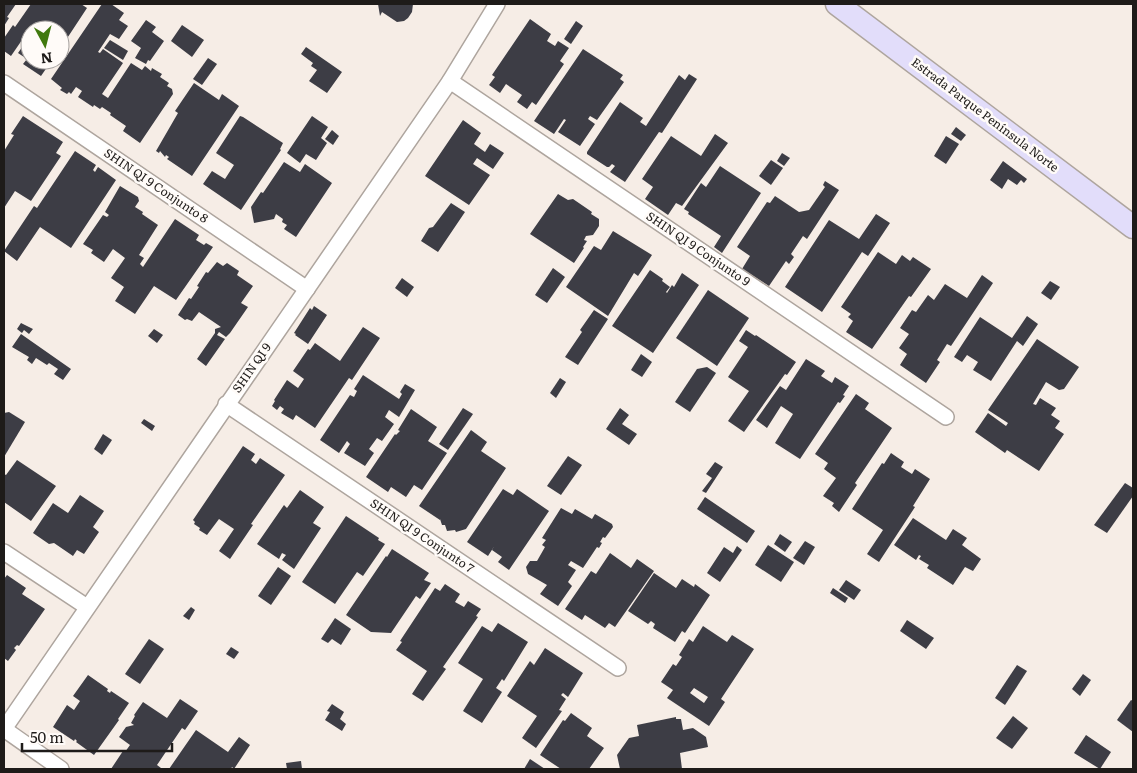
<svg xmlns="http://www.w3.org/2000/svg" width="1137" height="773" font-family="Literata,serif">
<style>
.building{fill:#3d3d45;fill-rule:evenodd}
.lines{fill:none;stroke-linecap:round;stroke-linejoin:round}
.minor-casing{stroke:#aea59e;stroke-width:18}
.secondary-casing{stroke:#aea59e;stroke-width:25}
.minor{stroke:#fff;stroke-width:15}
.secondary{stroke:#e2ddfa;stroke-width:22}
.labels{text-anchor:middle;stroke-width:5;stroke-linejoin:round;paint-order:stroke}
.street-label{font-size:12px;fill:#1e1b19;stroke:#fffbf8}
</style>
<rect width="100%" height="100%" fill="#f6ede6"/>
<!-- building -->
<g class="building">
<path d="M4,4H16L7,17L9,18L4,26Z"/>
<path d="M31,4H81L87,8L60,49V30H30V60H52L41,76L23,64L27,59L18,53L25,43L22,40L11,56L4,51V38L13,25L15,27Z"/>
<path d="M102,4H111L124,13L119,20L128,26L119,39L110,34L98,52L100,53L103,49L123,63L102,94L108,98L131,63L142,70L145,66L151,71L152,68L162,74L160,77L169,83L167,86L172,89L173,94L140,143L123,131L126,126L110,115L111,113L102,107L100,109L94,105L93,107L78,97L82,91L76,87L71,94L69,92L67,94L60,90L62,88L51,79Z"/>
<path d="M378,4H413L412,12L408,18L404,21L397,22L382,12L380,16Z"/>
<path d="M530,19L551,34L547,41L555,46L558,41L569,48L560,61L564,64L536,105L532,102L527,109L517,102L522,95L506,84L500,93L489,85L495,77L492,75Z"/>
<path d="M146,20L156,27L152,32L164,41L150,61L148,60L146,64L135,58L141,48L131,41Z"/>
<path d="M576,21L583,26L571,44L564,39Z"/>
<path d="M182,25L204,40L192,57L171,41Z"/>
<path d="M110,40L128,51L123,60L104,48Z"/>
<path d="M306,47L342,72L327,93L309,81L317,70L311,66L313,63L301,54Z"/>
<path d="M583,49L623,75L620,79L624,82L597,120L590,116L588,119L595,124L580,146L558,132L566,120L564,119L554,134L534,121Z"/>
<path d="M208,58L217,64L202,85L193,79Z"/>
<path d="M689,74L697,79L662,133L659,132L625,182L610,172L615,166L612,164L609,167H607L587,154V152L620,102L643,118L640,122L646,126L679,75L685,80Z"/>
<path d="M194,83L219,100L222,94L239,106L192,176L167,159L169,157L166,155L165,157L160,151L159,153L156,151L178,113L175,111Z"/>
<path d="M23,116L63,142L56,153L61,156L31,201L15,191L4,208V151L14,135L11,134Z"/>
<path d="M240,116L243,117L283,143L280,149L281,150L241,210L203,184L212,171L225,179L234,165L216,153Z"/>
<path d="M312,116L328,127L321,138L327,143L316,160L306,154L300,163L287,153Z"/>
<path d="M463,120L481,133L474,144L485,152L490,144L504,153L493,169L477,158L473,164L490,175L469,205L425,176Z"/>
<path d="M956,127L966,135L961,141L951,134Z"/>
<path d="M332,130L339,136L333,145L325,139Z"/>
<path d="M715,134L728,143L682,206L676,203L668,215L645,199L653,187L642,179L671,136L701,156Z"/>
<path d="M946,136L959,144L946,164L934,156Z"/>
<path d="M75,151L96,165L93,170L95,172L98,167L116,180L71,248L40,227L17,261L4,251L34,206L37,208Z"/>
<path d="M782,153L790,158L784,166L777,161Z"/>
<path d="M771,160L783,168L771,185L759,176Z"/>
<path d="M1003,161L1027,179L1024,183L1021,180L1017,185L1008,179L1002,189L990,180Z"/>
<path d="M284,162L300,172L305,164L332,183L296,237L284,229L287,225L282,222L283,219L276,214L274,219L254,223L251,207L261,192L263,193Z"/>
<path d="M720,166L761,193L722,253L714,247L721,236L688,214L689,212L684,209L701,183L706,187Z"/>
<path d="M825,181L839,190L807,239L803,236L791,254L794,257L789,264L786,261L769,286L742,269L750,256L737,247L767,202L770,203L775,196L799,212L809,210L825,187L823,185Z"/>
<path d="M120,186L138,197L139,201L135,207L143,212L142,214L158,225L139,255L144,258L140,264L143,267L175,219L199,235L196,240L204,245L206,243L213,247L176,300L154,286L135,314L115,301L124,287L111,278L125,258L113,249L104,262L91,253L93,250L83,244L103,215L107,217L109,215L105,212Z"/>
<path d="M558,194L568,200L573,199L592,212L591,214L599,219V226L593,235L586,236L584,240L587,241L583,247L584,248L574,263L530,234Z"/>
<path d="M451,203L465,212L438,252L421,241L429,228L433,227Z"/>
<path d="M876,214L890,223L868,256L862,252L822,312L785,287L829,220L859,239Z"/>
<path d="M613,231L652,255L638,276L634,273L608,316L566,287L594,246L601,250Z"/>
<path d="M878,252L896,264L902,255L910,261L913,257L931,269L911,297L909,296L872,349L846,332L853,321L848,317L851,314L841,307Z"/>
<path d="M217,262L223,266L227,263L239,271L237,275L253,286L241,303L248,307L230,333L226,337L219,332L217,335L225,339L206,366L197,359L215,333V329L221,327L199,312L192,321L187,319L185,320L178,315L189,298L191,299L199,287L197,286L206,272L208,273Z"/>
<path d="M553,268L565,277L547,303L535,295Z"/>
<path d="M650,270L663,279L662,281L670,287L666,292L667,293L672,285L674,287L682,273L699,285L653,353L612,326Z"/>
<path d="M982,275L993,283L951,346L947,344L937,360L940,362L926,383L900,365L907,354L899,348L909,334L900,328L912,310L916,312L928,295L934,300L945,284L967,298Z"/>
<path d="M402,278L414,287L407,297L395,288Z"/>
<path d="M1050,281L1060,287L1051,300L1041,293Z"/>
<path d="M708,290L749,318L717,366L676,338Z"/>
<path d="M314,306L327,315L308,344L295,335L296,334L294,333L310,308L312,310Z"/>
<path d="M594,310L608,319L578,365L565,357L582,332L580,330Z"/>
<path d="M1027,316L1038,324L1036,327L1023,346L1017,341L991,381L973,370L978,362L967,355L962,362L954,357L980,317L1012,338Z"/>
<path d="M21,323L33,329L29,334L24,330L22,333L17,329Z"/>
<path d="M363,327L380,338L352,380L349,378L315,428L296,415L293,420L281,413L284,409L280,406L277,410L272,406L275,401L274,400L287,380L298,388L304,379L293,371L308,349L310,350L315,343L340,361Z"/>
<path d="M154,329L163,335L157,343L148,336Z"/>
<path d="M746,330L755,336L756,335L796,362L787,375L785,374L744,432L728,421L749,391L728,377L748,347L739,341Z"/>
<path d="M21,334L71,369L63,380L54,374L58,369L49,363L47,365L36,358L32,364L27,360L29,357L12,347Z"/>
<path d="M1037,339L1079,367L1064,389L1059,390L1046,382L1033,404L1036,405L1040,398L1056,408L1051,415L1060,421L1055,428L1064,434L1039,471L1007,450L1005,453L975,432L988,413L1006,426L1008,423L988,410Z"/>
<path d="M641,354L652,362L642,377L631,370Z"/>
<path d="M806,359L825,371L821,376L832,383L835,377L849,386L843,395L845,396L840,403L838,402L800,459L775,443L793,414L781,406L767,428L756,420L780,386L786,390Z"/>
<path d="M707,367L716,373L690,412L675,402L697,369Z"/>
<path d="M363,375L399,399L402,394L400,392L405,384L415,390L399,417L389,410L385,417L394,424L382,441L377,438L369,449L374,453L365,466L344,453L350,444L347,441L339,453L320,440L350,395L354,397L357,391L354,389Z"/>
<path d="M560,378L566,382L556,398L550,393Z"/>
<path d="M856,394L869,403L865,409L892,428L855,483L857,485L839,512L832,506L834,503L823,496L836,478L824,469L828,463L815,454Z"/>
<path d="M463,408L473,414L448,450L439,444Z"/>
<path d="M620,408L629,415L622,424L637,434L629,445L606,429Z"/>
<path d="M411,409L437,427L428,441L447,453L422,490L414,485L406,497L391,487L388,492L366,477L395,434L396,435L400,431L398,430Z"/>
<path d="M9,412L25,422L4,457V413Z"/>
<path d="M144,419L155,426L152,431L141,423Z"/>
<path d="M471,430L487,442L481,451L506,468L466,529L456,532L455,530L447,531L445,525H442L440,519V520L419,506Z"/>
<path d="M103,434L112,440L102,455L94,449Z"/>
<path d="M243,446L255,454L251,460L256,464L260,458L285,475L251,524L253,525L230,559L219,551L234,529L219,519L207,535L199,530L200,528L194,524L195,522L193,520Z"/>
<path d="M891,453L904,462L901,467L912,474L915,469L930,479L913,506L915,507L879,562L867,554L883,530L852,509L882,463L884,464Z"/>
<path d="M568,456L582,465L561,495L547,486Z"/>
<path d="M17,460L56,486L31,521L4,502V474L6,475Z"/>
<path d="M715,462L723,467L706,493L702,491L712,478L706,474Z"/>
<path d="M1125,483L1133,488V496L1107,533L1094,525Z"/>
<path d="M503,489L513,495L517,489L549,511L509,570L498,562L502,557L492,550L495,545L488,556L467,542Z"/>
<path d="M300,490L324,507L313,523L321,528L294,569L282,560L286,555L282,553L279,559L257,544L284,505L287,508Z"/>
<path d="M80,495L104,511L93,527L99,532L84,554L77,550L73,556L54,543L49,544L33,533L53,503L68,513Z"/>
<path d="M705,497L755,531L747,543L697,509Z"/>
<path d="M561,508L572,514L575,509L592,519L595,514L612,524L613,527L605,538L603,537L600,542L602,543L599,548L597,547L583,568L571,561L568,565L576,570L568,582L572,586L558,606L540,594L547,585L528,574L526,567L530,561H537L545,547L542,545L546,540L542,538Z"/>
<path d="M346,516L379,538L378,540L385,544L363,576L357,572L335,604L302,582Z"/>
<path d="M913,518L946,540L953,529L967,538L962,545L981,559L973,571L965,567L953,585L927,568L929,565L919,559L921,556L919,555L916,560L894,545Z"/>
<path d="M780,534L792,542L785,552L774,544Z"/>
<path d="M805,541L815,547L804,565L793,558Z"/>
<path d="M768,545L794,562L781,582L755,565Z"/>
<path d="M737,546L742,550L720,582L707,573L724,547L733,553Z"/>
<path d="M392,549L429,573L424,580L431,583L420,599L416,596L391,633L371,632L346,615L386,556L387,557Z"/>
<path d="M610,553L631,568L637,559L654,571L615,627L609,623L605,628L585,615L582,620L565,609L591,571L596,574Z"/>
<path d="M278,567L291,576L271,605L258,596Z"/>
<path d="M654,573L676,588L682,579L694,587L695,584L710,595L685,633L682,631L675,642L653,628L655,624L651,621L648,624L628,611Z"/>
<path d="M7,575L26,588L22,594L45,609L19,646L17,645L14,648L16,650L8,661L4,658V579Z"/>
<path d="M846,580L861,590L854,600L839,590Z"/>
<path d="M445,584L460,594L455,602L464,607L468,601L481,609L476,616L478,617L443,667L446,669L423,701L412,694L427,671L396,650L402,642L400,641L435,588L440,591Z"/>
<path d="M833,588L848,598L845,603L830,593Z"/>
<path d="M191,607L195,610L189,620L183,616Z"/>
<path d="M335,618L351,629L341,645L332,639L328,643L321,639Z"/>
<path d="M907,620L934,638L926,649L900,631Z"/>
<path d="M498,623L528,642L504,681L502,679L496,688L502,692L482,723L463,711L483,679L458,663L482,626L492,632Z"/>
<path d="M703,626L727,642L732,635L754,649L721,699L725,702L709,726L667,698L673,690L661,682L673,664L676,666L682,657L679,655L689,639L693,642ZM694,688L708,697L704,703L690,693Z"/>
<path d="M149,639L164,649L140,684L125,674Z"/>
<path d="M231,647L239,652L234,659L226,654Z"/>
<path d="M545,648L583,673L568,697L563,693L561,695L566,699L559,710L562,711L536,748L522,738L537,716L507,696L530,661L534,665Z"/>
<path d="M1017,665L1027,671L1005,705L995,698Z"/>
<path d="M1083,674L1091,680L1080,696L1072,689Z"/>
<path d="M88,675L108,689L107,691L110,693L111,691L129,703L118,719L119,720L94,755L76,742L77,741L75,739L74,741L53,727L67,705L74,710L80,701L73,696Z"/>
<path d="M180,699L198,711L185,730L182,728L157,765L161,768L160,769H111L123,751L125,752L130,745L119,737L126,727L134,725L131,723L135,716L134,715L143,702L167,718Z"/>
<path d="M1131,700L1133,701V732L1117,720Z"/>
<path d="M332,704L344,712L340,719L346,724L342,731L325,720L330,712L327,711Z"/>
<path d="M571,713L592,728L587,736L604,748L589,769H561L540,755L563,720L565,721Z"/>
<path d="M1013,716L1028,728L1012,749L996,738Z"/>
<path d="M676,717V719H681L683,730L693,728L706,737L708,747L680,753L682,769H620L617,755L629,738L639,736L637,725Z"/>
<path d="M196,730L228,752L239,737L250,745L234,769L232,767L231,769H169Z"/>
<path d="M1086,735L1111,752L1100,769L1074,753Z"/>
<path d="M530,759L545,769H524Z"/>
<path d="M301,761L302,769H287L286,763Z"/>
</g>
<g class="lines">
<!-- minor casing -->
<g class="minor-casing">
<g id="minor">
<path d="M450,81L946,417"/>
<path d="M4,83L307,289"/>
<path d="M226,404L618,668"/>
<path d="M4,552L87,607"/>
<path d="M4,729L450,81L497,4"/>
<path d="M4,729L61,769"/>
</g>
</g>
<!-- secondary casing -->
<g class="secondary-casing">
<path id="secondary" d="M837,4L1133,227"/>
</g>
<!-- minor -->
<use href="#minor" class="minor"/>
<!-- secondary -->
<use href="#secondary" class="secondary"/>
</g>
<g class="labels">
<!-- street labels -->
<g class="street-label">
<text transform="translate(985 115) rotate(37)" y="4">Estrada Parque Península Norte</text>
<text transform="translate(156 186) rotate(34)" y="4">SHIN QI 9 Conjunto 8</text>
<text transform="translate(698 249) rotate(34)" y="4">SHIN QI 9 Conjunto 9</text>
<text transform="translate(252 368) rotate(-55)" y="4">SHIN QI 9</text>
<text transform="translate(422 536) rotate(34)" y="4">SHIN QI 9 Conjunto 7</text>
</g>
</g>
<!-- border -->
<rect width="1137" height="773" fill="none" stroke="#1e1b19" stroke-width="10"/>
<!-- north arrow -->
<g transform="translate(45 45) rotate(173)"><circle r="24" fill="#fffbf8" stroke="#a5a19f"/>
<path d="M0-4L9 19L0 12L-9 19Z" fill="#41790e"/>
<text y="-8" font-size="14" font-weight="bold" text-anchor="middle" fill="#1e1b19">N</text>
</g>
<!-- scale -->
<path d="M22 743v8h150v-8" fill="none" stroke="#1e1b19" stroke-width="2.5"/>
<text x="30" y="743" font-size="15" fill="#1e1b19" stroke="#fffbf8" stroke-width="4" paint-order="stroke">50 m</text>
</svg>
